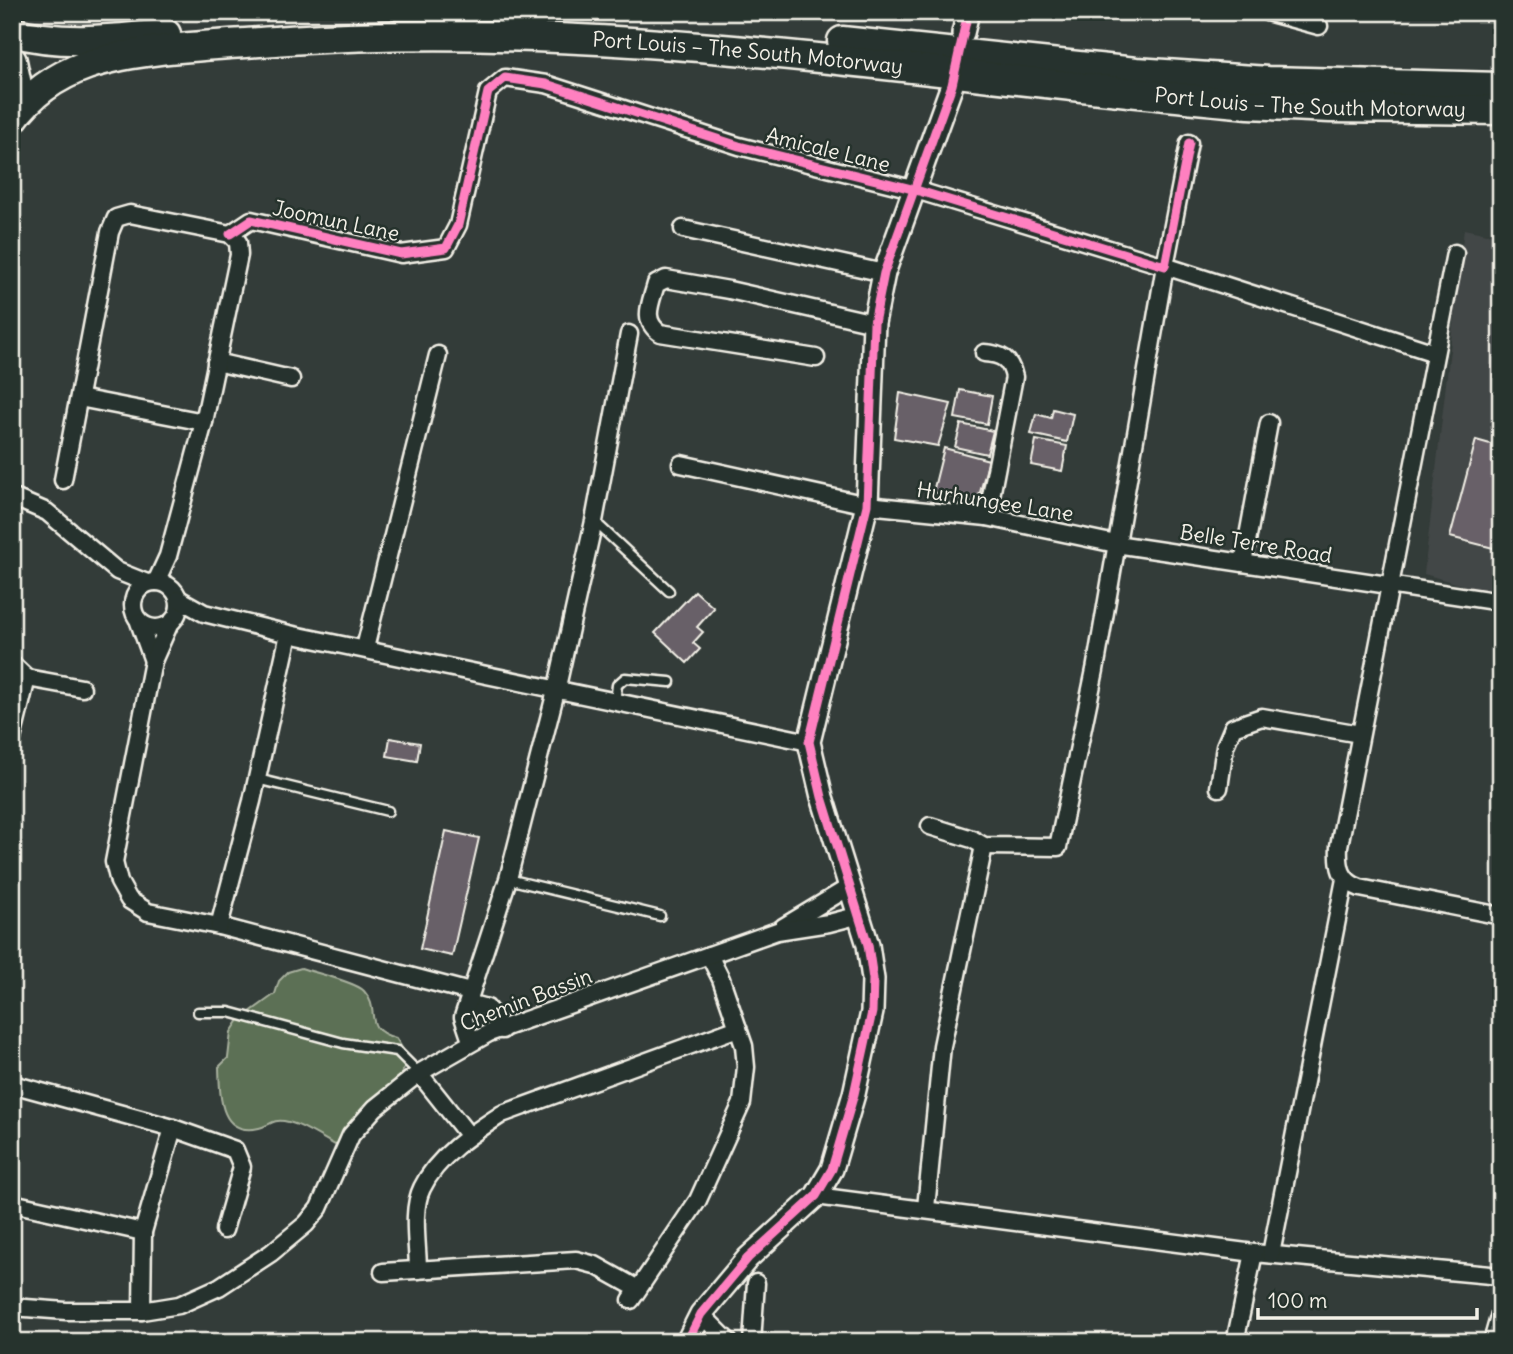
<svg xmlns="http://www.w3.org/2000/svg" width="1513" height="1354" font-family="Delius,sans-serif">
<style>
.built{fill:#434747}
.green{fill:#5c7054;stroke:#a8b09e;stroke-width:2}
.building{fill:#686067;stroke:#f4f1e8;stroke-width:2}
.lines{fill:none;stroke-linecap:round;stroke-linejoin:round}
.service-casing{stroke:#f4f1e8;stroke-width:13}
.minor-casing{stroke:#f4f1e8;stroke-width:21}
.tertiary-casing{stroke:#f4f1e8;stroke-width:26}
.trunk-casing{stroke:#f4f1e8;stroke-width:33}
.service{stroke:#26332d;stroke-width:8}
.minor{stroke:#26332d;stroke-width:16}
.tertiary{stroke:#26332d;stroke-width:21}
.trunk{stroke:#26332d;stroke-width:28}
.cycleway-casing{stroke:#26332d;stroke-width:13}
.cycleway{stroke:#ff80c0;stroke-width:9}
.labels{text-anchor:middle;stroke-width:5;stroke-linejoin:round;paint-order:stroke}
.street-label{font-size:21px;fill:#f4f1e8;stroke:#26332d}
</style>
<rect width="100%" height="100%" fill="#333c39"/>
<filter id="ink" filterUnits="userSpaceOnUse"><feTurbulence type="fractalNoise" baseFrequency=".0143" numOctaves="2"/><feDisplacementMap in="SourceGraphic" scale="14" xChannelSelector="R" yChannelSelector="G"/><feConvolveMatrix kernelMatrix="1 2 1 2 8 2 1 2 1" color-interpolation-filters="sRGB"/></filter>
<g filter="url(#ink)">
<!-- built -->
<path class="built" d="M1464,229L1501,237V596L1424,574Z"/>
<!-- green -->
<path class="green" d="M301,968C315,973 356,982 364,991C382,1011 360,1028 396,1038L409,1059L385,1105L339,1147C323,1139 302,1124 284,1121C273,1119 269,1126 259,1128C219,1137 220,1095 219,1067L228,1058L231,1032L239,1020L275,994L279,981L288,972Z"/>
<!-- building -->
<g class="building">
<path d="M960,390L992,396L987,424L955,418Z"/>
<path d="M900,393L951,404L938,446L894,438Z"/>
<path d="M1053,409L1073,414L1067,442L1031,434L1036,414L1051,418Z"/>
<path d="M961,424L993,431L987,454L955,447Z"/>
<path d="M1036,440L1067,446L1062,471L1031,465Z"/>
<path d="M1476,440L1501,447V550L1450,537Z"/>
<path d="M944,448L989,460L977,503L933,492Z"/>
<path d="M695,591L714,608L697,627L703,632L693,643L700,649L687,663L655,633Z"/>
<path d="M390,738L420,743L417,761L387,756Z"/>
<path d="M446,831L479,838L452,956L420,949Z"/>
</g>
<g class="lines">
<!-- service casing -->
<g class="service-casing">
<g id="service">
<path d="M594,521L669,591"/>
<path d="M615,703L617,685L625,678L670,682"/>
<path d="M257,779L388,811"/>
<path d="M508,879L660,916"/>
<path d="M198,1012H229L343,1043L397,1051L419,1073"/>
</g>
</g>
<!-- minor casing -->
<g class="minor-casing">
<g id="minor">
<path d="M1267,12L1319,26"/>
<path d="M683,229L884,273"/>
<path d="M230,234L251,220L401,254L446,248L458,225L488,92L505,78L546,84L739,146L916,190L1165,266L1189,143"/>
<path d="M1455,253L1339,846C1338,866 1340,881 1360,888L1501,916"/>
<path d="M984,353C1002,354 1010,359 1014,377L987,517"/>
<path d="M816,358L660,333C641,320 651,303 656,284L666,279L729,290L874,323"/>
<path d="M216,362L291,379"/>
<path d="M79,398L204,422"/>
<path d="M681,464L867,505L987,517L1116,544L1501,602"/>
<path d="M63,480L110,232L116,218L130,214L230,234L238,242L239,255L204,422L168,556L156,582"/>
<path d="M12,497L47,512L117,571L147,583"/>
<path d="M1243,563L1269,423"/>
<circle cx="156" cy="605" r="23"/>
<path d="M179,599L204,613L289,634L809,742"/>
<path d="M139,622L153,661"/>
<path d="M169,625L153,661L114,862L119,882L129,900L148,912L219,926L470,992"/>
<path d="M365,648L438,355"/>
<path d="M12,664L27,678L12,739"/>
<path d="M27,678L82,688"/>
<path d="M1219,788L1225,746L1233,727L1262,717L1360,734"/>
<path d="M930,826L972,839L984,846L1058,847L1095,670L1165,266L1435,353"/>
<path d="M219,926L252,801L289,634"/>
<path d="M783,927L851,886"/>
<path d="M468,1003L487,1008L502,1030"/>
<path d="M471,1041L463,1017L508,879L556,691L594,521L629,334"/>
<path d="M419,1073L469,1136"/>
<path d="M12,1084L173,1128L235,1150L242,1167L224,1230"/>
<path d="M816,1196L1254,1253L1501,1276"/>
<path d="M12,1203L143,1232"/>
<path d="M926,1208L942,1046L984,846"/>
<path d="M1271,1254L1345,879"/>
<path d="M418,1270C418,1246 411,1210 422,1188C437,1156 473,1133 502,1114L738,1028"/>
<path d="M383,1272L576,1260L595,1265L638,1289"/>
<path d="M631,1300L698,1200L742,1103L746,1067L744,1046L721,979L709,955"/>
<path d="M12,1307L66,1311H142L179,1305L219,1287L271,1253L306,1224L319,1208L351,1135L375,1108L419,1073L489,1033L777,931L829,923L860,915"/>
<path d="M142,1311L143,1232L173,1128"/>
<path d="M701,1314L729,1342"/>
<path d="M752,1342L756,1283"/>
<path d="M1235,1342L1254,1253"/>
<path d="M1492,1342L1501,1310"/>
</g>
</g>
<!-- tertiary casing -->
<g class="tertiary-casing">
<g id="tertiary">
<path d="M963,33L968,12"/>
<path d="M687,1342L701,1314L748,1258L816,1196L832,1169L854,1094L872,1012L873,979L868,945L822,797L809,742L867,505L874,323L884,273L952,85"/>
</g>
</g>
<!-- trunk casing -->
<g class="trunk-casing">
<g id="trunk">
<path d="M12,32C63,46 115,39 166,34"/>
<path d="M842,41L1136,72L1268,81L1501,87"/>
<path d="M12,61L17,85L12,114"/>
<path id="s1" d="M12,120C31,93 56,76 87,65C144,46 228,45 288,40C610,18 930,76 1249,104L1330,108L1501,110"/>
</g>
</g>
<!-- service -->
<use href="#service" class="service"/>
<!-- minor -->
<use href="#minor" class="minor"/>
<!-- tertiary -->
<use href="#tertiary" class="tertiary"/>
<!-- trunk -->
<use href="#trunk" class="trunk"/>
<!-- cycleway casing -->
<g class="cycleway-casing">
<g id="cycleway">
<path d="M230,234L251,220L401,254L446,248L458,225L488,92L505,78L546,84L739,146L916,190L1165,266L1189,143"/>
<path d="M687,1342L701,1314L748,1258L816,1196L832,1169L854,1094L872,1012L873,979L868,945L822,797L809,742L867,505L874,323L884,273L952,85L968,12"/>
</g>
</g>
<!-- cycleway -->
<use href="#cycleway" class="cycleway"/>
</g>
</g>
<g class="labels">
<!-- street labels -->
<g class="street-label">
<text dy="7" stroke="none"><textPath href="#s1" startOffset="758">Port Louis – The South Motorway</textPath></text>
<text dy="7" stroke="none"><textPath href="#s1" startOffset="1323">Port Louis – The South Motorway</textPath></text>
<text transform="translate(828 150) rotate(14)" y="7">Amicale Lane</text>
<text transform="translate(336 221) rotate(12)" y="7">Joomun Lane</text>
<text transform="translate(995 502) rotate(9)" y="7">Hurhungee Lane</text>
<text transform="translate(1256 544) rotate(9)" y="7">Belle Terre Road</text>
<text transform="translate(526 1000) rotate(-21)" y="7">Chemin Bassin</text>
</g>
</g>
<!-- margin -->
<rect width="1513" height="1354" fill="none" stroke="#26332d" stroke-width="42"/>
<rect x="21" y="21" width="1471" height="1312" fill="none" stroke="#f4f1e8" stroke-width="2.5" filter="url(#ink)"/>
<!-- scale -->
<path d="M1258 1308v10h219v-10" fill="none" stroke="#f4f1e8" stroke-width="3.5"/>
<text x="1268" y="1308" font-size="21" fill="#f4f1e8" stroke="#26332d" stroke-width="5" paint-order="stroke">100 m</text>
</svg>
